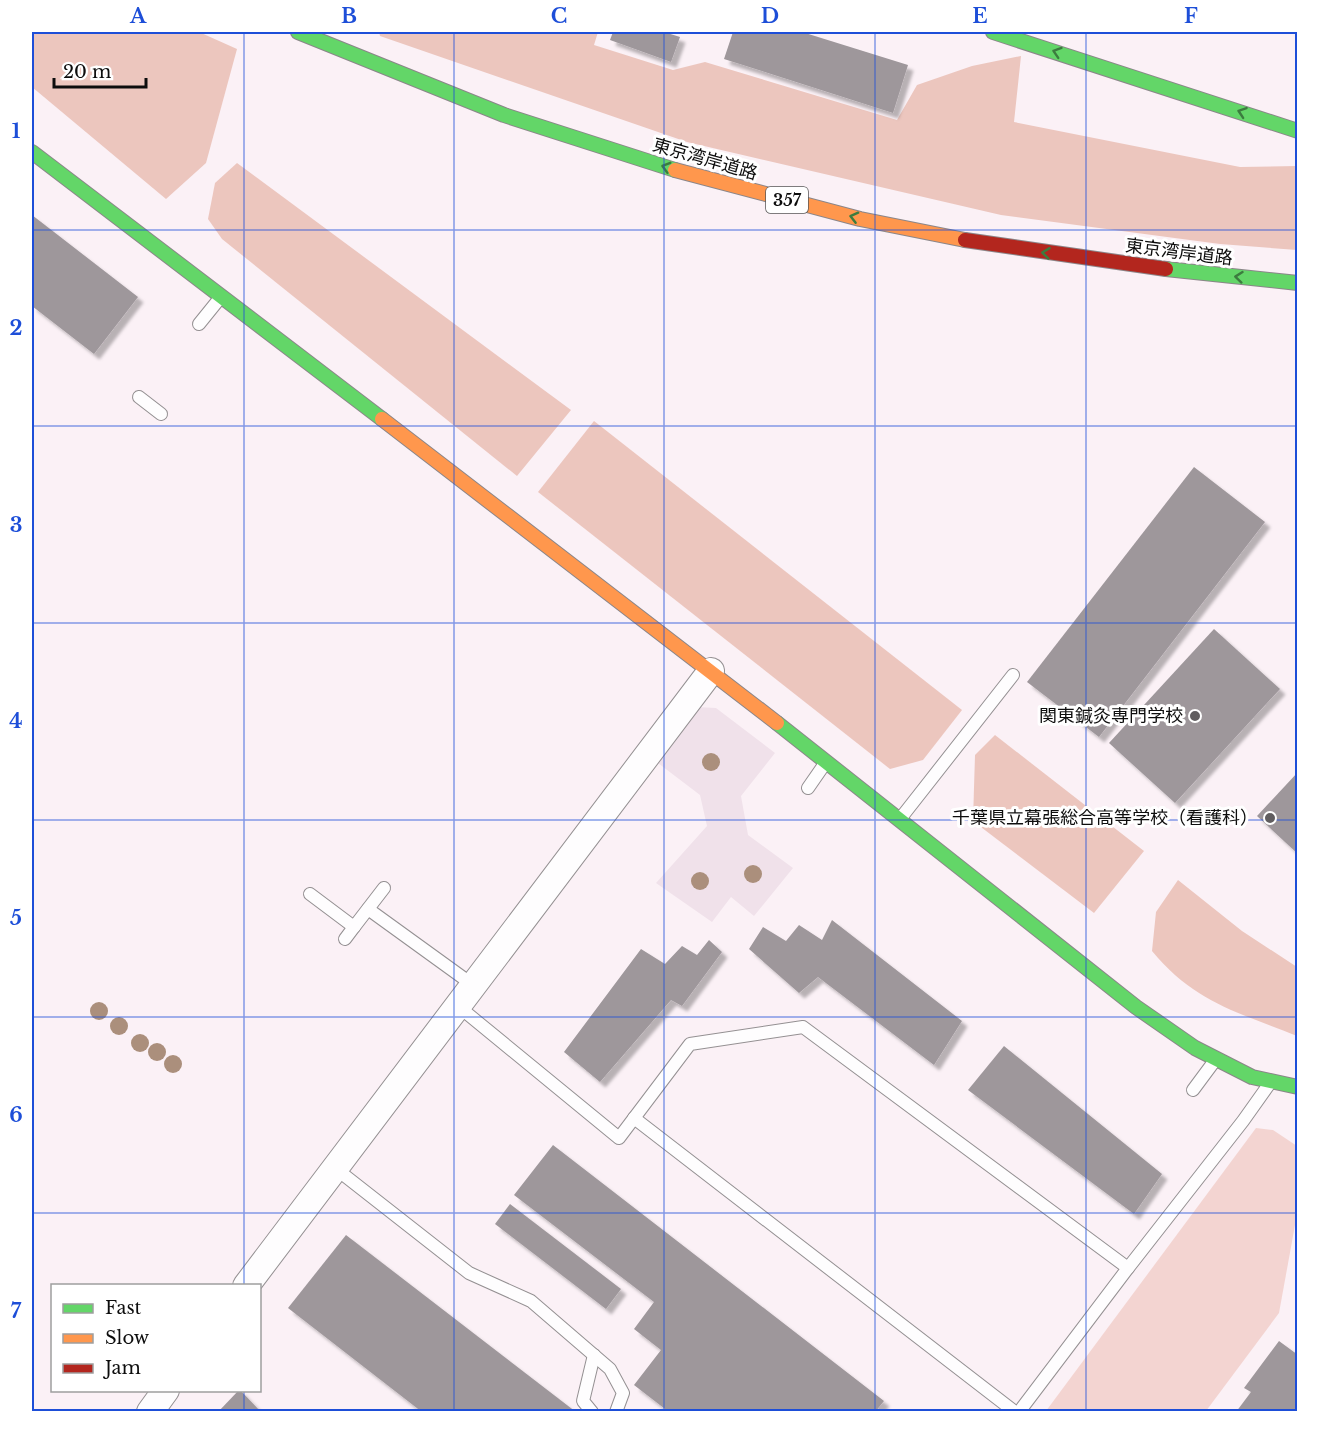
<svg xmlns="http://www.w3.org/2000/svg" width="1329" height="1443" font-family="'Libre Baskerville','Noto Sans JP',serif">
<style>
.green{fill:#f3d4d1}
.forest{fill:#ecc6be}
.plaza{fill:#f0e1ea}
.building{fill:#9e979b;filter:url(#shadow)}
.lines{fill:none;stroke-linecap:round;stroke-linejoin:round}
.lane-casing{stroke:#949092;stroke-width:14}
.street-casing{stroke:#949092;stroke-width:28}
.fast-casing{stroke:#8b8689;stroke-width:16}
.slow-casing{stroke:#8b8689;stroke-width:16}
.jam-casing{stroke:#8b8689;stroke-width:16}
.lane{stroke:#fefdfe;stroke-width:12}
.street{stroke:#fefdfe;stroke-width:26}
.fast{stroke:#63d668;stroke-width:14}
.slow{stroke:#ff974d;stroke-width:14}
.jam{stroke:#b3261e;stroke-width:14}
.tree{fill:#ab8f7c}
.oneway{stroke:#3c7c3f}
.grid{fill:none;stroke:#1d4ed8;stroke-width:1.5;stroke-opacity:0.55}
.poi-dot{fill:#605d5f;stroke:#fff;stroke-width:2}
.labels{text-anchor:middle;stroke-width:6;stroke-linejoin:round;paint-order:stroke}
.shield{fill:#fff;stroke:#565656;stroke-width:1.5}
.shield-label{font-size:16px;font-weight:bold;fill:#0d0d0d}
.street-label{font-size:18px;fill:#0d0d0d;stroke:#fff}
.poi-label{font-size:18px;fill:#0d0d0d;stroke:#fff;text-anchor:end}
.neatline{fill:none;stroke:#1d4ed8;stroke-width:2}
.grid-label{font-size:20px;text-anchor:middle;font-weight:bold;fill:#1d4ed8}
</style>
<defs>
<filter id="shadow"><feDropShadow dx="5.5" dy="5.5" stdDeviation="1.5" flood-color="#0004"/></filter>
</defs>
<rect width="100%" height="100%" fill="#fbf1f6"/>
<!-- green -->
<path class="green" d="M1256,1128L1273,1130L1297,1146V1214L1279,1313L1206,1411H1046Z"/>
<!-- forest -->
<g class="forest">
<path d="M32,32H199L237,49L206,163L166,199L32,87Z"/>
<path d="M379,32H598L594,45L673,70L705,62L897,120L917,85L972,66L1021,56L1014,122L1240,167L1297,166V250L1220,244L1001,215L687,142L380,36Z"/>
<path d="M237,163L571,410L517,476L222,239L208,219L215,183Z"/>
<path d="M594,421L962,710L923,760L890,769L538,492Z"/>
<path d="M995,735L1144,851L1094,913L973,821L975,755Z"/>
<path d="M1178,880L1242,931L1297,967V1036C1238,1012 1195,1003 1152,951L1156,912Z"/>
</g>
<!-- plaza -->
<path class="plaza" d="M696,707L716,708L775,753L741,796L748,835L793,868L754,916L731,897L712,922L656,883L707,826L700,795L654,760Z"/>
<!-- building -->
<g class="building">
<path d="M613,32H664L680,37L671,62L610,40Z"/>
<path d="M733,32H802L908,65L893,113L724,59Z"/>
<path d="M32,215L138,297L94,354L32,306Z"/>
<path d="M1194,467L1265,522L1099,737L1027,682Z"/>
<path d="M1214,629L1280,689L1175,803L1109,743Z"/>
<path d="M1298,772V854L1257,816Z"/>
<path d="M832,920L962,1021L934,1065L818,977L799,993L749,949L763,927L786,941L799,925L822,940Z"/>
<path d="M709,940L722,952L682,1006L671,1000L600,1082L564,1052L641,949L665,964L682,946L697,955Z"/>
<path d="M1004,1046L1162,1174L1134,1214L968,1090Z"/>
<path d="M553,1145L884,1401L875,1412H669L634,1385L661,1350L634,1329L654,1302L514,1195Z"/>
<path d="M510,1204L621,1289L606,1309L495,1224Z"/>
<path d="M346,1235L576,1412H422L288,1308Z"/>
<path d="M1279,1341L1298,1355V1412H1236L1251,1392L1244,1388Z"/>
<path d="M239,1390H240L261,1412H218Z"/>
</g>
<g class="lines">
<!-- lane casing -->
<g class="lane-casing">
<g id="lane">
<path d="M199,324L220,298"/>
<path d="M139,397L161,414"/>
<path d="M808,788L826,762"/>
<path d="M900,819L1013,675"/>
<path d="M310,894L354,927L345,939"/>
<path d="M368,909L473,985"/>
<path d="M354,927L384,888"/>
<path d="M458,1006L619,1138L690,1044L803,1027L1128,1268L1243,1121L1270,1083"/>
<path d="M1193,1090L1216,1059"/>
<path d="M634,1118L1015,1412"/>
<path d="M335,1168L469,1273L531,1301L610,1369L623,1393L616,1412"/>
<path d="M592,1412L583,1401L594,1355"/>
<path d="M1019,1412L1128,1268"/>
</g>
</g>
<!-- street casing -->
<g class="street-casing">
<g id="street">
<path d="M246,1286L711,671"/>
<path d="M150,1412L166,1390"/>
</g>
</g>
<!-- fast casing -->
<g class="fast-casing">
<g id="fast">
<path d="M298,32L504,115L675,170"/>
<path d="M993,32L1298,131"/>
<path d="M32,152L382,419"/>
<path d="M1166,269L1298,283"/>
<path d="M777,723L1136,1007L1195,1048L1252,1077L1298,1087"/>
</g>
</g>
<!-- slow casing -->
<g class="slow-casing">
<g id="slow">
<path d="M675,170L860,219L965,240"/>
<path d="M382,419L777,723"/>
</g>
</g>
<!-- jam casing -->
<g class="jam-casing">
<path id="jam" d="M965,240L1166,269"/>
</g>
<!-- lane -->
<use href="#lane" class="lane"/>
<!-- street -->
<use href="#street" class="street"/>
<!-- fast -->
<use href="#fast" class="fast"/>
<!-- slow -->
<use href="#slow" class="slow"/>
<!-- jam -->
<use href="#jam" class="jam"/>
</g>
<!-- trees -->
<g class="tree">
<circle cx="711" cy="762" r="9"/>
<circle cx="753" cy="874" r="9"/>
<circle cx="700" cy="881" r="9"/>
<circle cx="99" cy="1011" r="9"/>
<circle cx="119" cy="1026" r="9"/>
<circle cx="140" cy="1043" r="9"/>
<circle cx="157" cy="1052" r="9"/>
<circle cx="173" cy="1064" r="9"/>
</g>
<!-- one-way arrows -->
<defs><path id="oneway-chevron" d="M-2-3.5L2.5 0L-2 3.5" fill="none" stroke-width="1.6" stroke-linecap="round" stroke-linejoin="round" transform="scale(1.5)"/></defs>
<g class="oneway">
<use href="#oneway-chevron" transform="translate(1057 52) rotate(-162)"/>
<use href="#oneway-chevron" transform="translate(1242 112) rotate(-161)"/>
<use href="#oneway-chevron" transform="translate(666 167) rotate(-164)"/>
<use href="#oneway-chevron" transform="translate(854 217) rotate(-166)"/>
<use href="#oneway-chevron" transform="translate(1046 253) rotate(-173)"/>
<use href="#oneway-chevron" transform="translate(1239 277) rotate(-174)"/>
</g>
<!-- grid -->
<path class="grid" d="M244,32V1286M454,32V1412M664,32V1412M875,32V1412M1086,32V1412M32,230H1298M32,426H1298M32,623H1298M32,820H1298M32,1017H1298M32,1213H1298M244,1390V1412"/>
<!-- markers -->
<g class="poi-dot">
<circle cx="1195" cy="716" r="6"/>
<circle cx="1270" cy="818" r="6"/>
</g>
<g class="labels">
<!-- shield labels -->
<rect class="shield" x="766" y="187" width="42" height="26" rx="4.5"/>
<g class="shield-label">
<text x="787" y="206">357</text>
</g>
<!-- street labels -->
<g class="street-label">
<text transform="translate(705 159) rotate(16)" y="6">東京湾岸道路</text>
<text transform="translate(1179 252) rotate(7)" y="6">東京湾岸道路</text>
</g>
<!-- poi labels -->
<g class="poi-label">
<text x="1183" y="722">関東鍼灸専門学校</text>
<text x="1258" y="824">千葉県立幕張総合高等学校（看護科）</text>
</g>
</g>
<!-- border -->
<rect width="1329" height="1443" fill="none" stroke="#ffffff" stroke-width="66"/>
<!-- legend -->
<rect x="51" y="1284" width="210" height="108" fill="#ffffff" stroke="#9e9e9e" stroke-width="1.5"/>
<rect x="63" y="1304" width="30" height="9" fill="#63d668" stroke="#9e9e9e" stroke-width="1.5"/>
<text x="105" y="1314" font-size="18" fill="#0d0d0d">Fast</text>
<rect x="63" y="1334" width="30" height="9" fill="#ff974d" stroke="#9e9e9e" stroke-width="1.5"/>
<text x="105" y="1344" font-size="18" fill="#0d0d0d">Slow</text>
<rect x="63" y="1364" width="30" height="9" fill="#b3261e" stroke="#9e9e9e" stroke-width="1.5"/>
<text x="105" y="1374" font-size="18" fill="#0d0d0d">Jam</text>
<!-- scale -->
<path d="M54 78v9h92v-9" fill="none" stroke="#0d0d0d" stroke-width="3"/>
<text x="63" y="78" font-size="18" fill="#0d0d0d" stroke="#ffffff" stroke-width="4.5" paint-order="stroke">20 m</text>
<rect x="33" y="33" width="1263" height="1377" class="neatline"/>
<g class="grid-label">
<text x="138" y="23">A</text>
<text x="349" y="23">B</text>
<text x="559" y="23">C</text>
<text x="770" y="23">D</text>
<text x="980" y="23">E</text>
<text x="1191" y="23">F</text>
<text x="16" y="138">1</text>
<text x="16" y="335">2</text>
<text x="16" y="532">3</text>
<text x="16" y="728">4</text>
<text x="16" y="925">5</text>
<text x="16" y="1122">6</text>
<text x="16" y="1318">7</text>
</g>
</svg>
